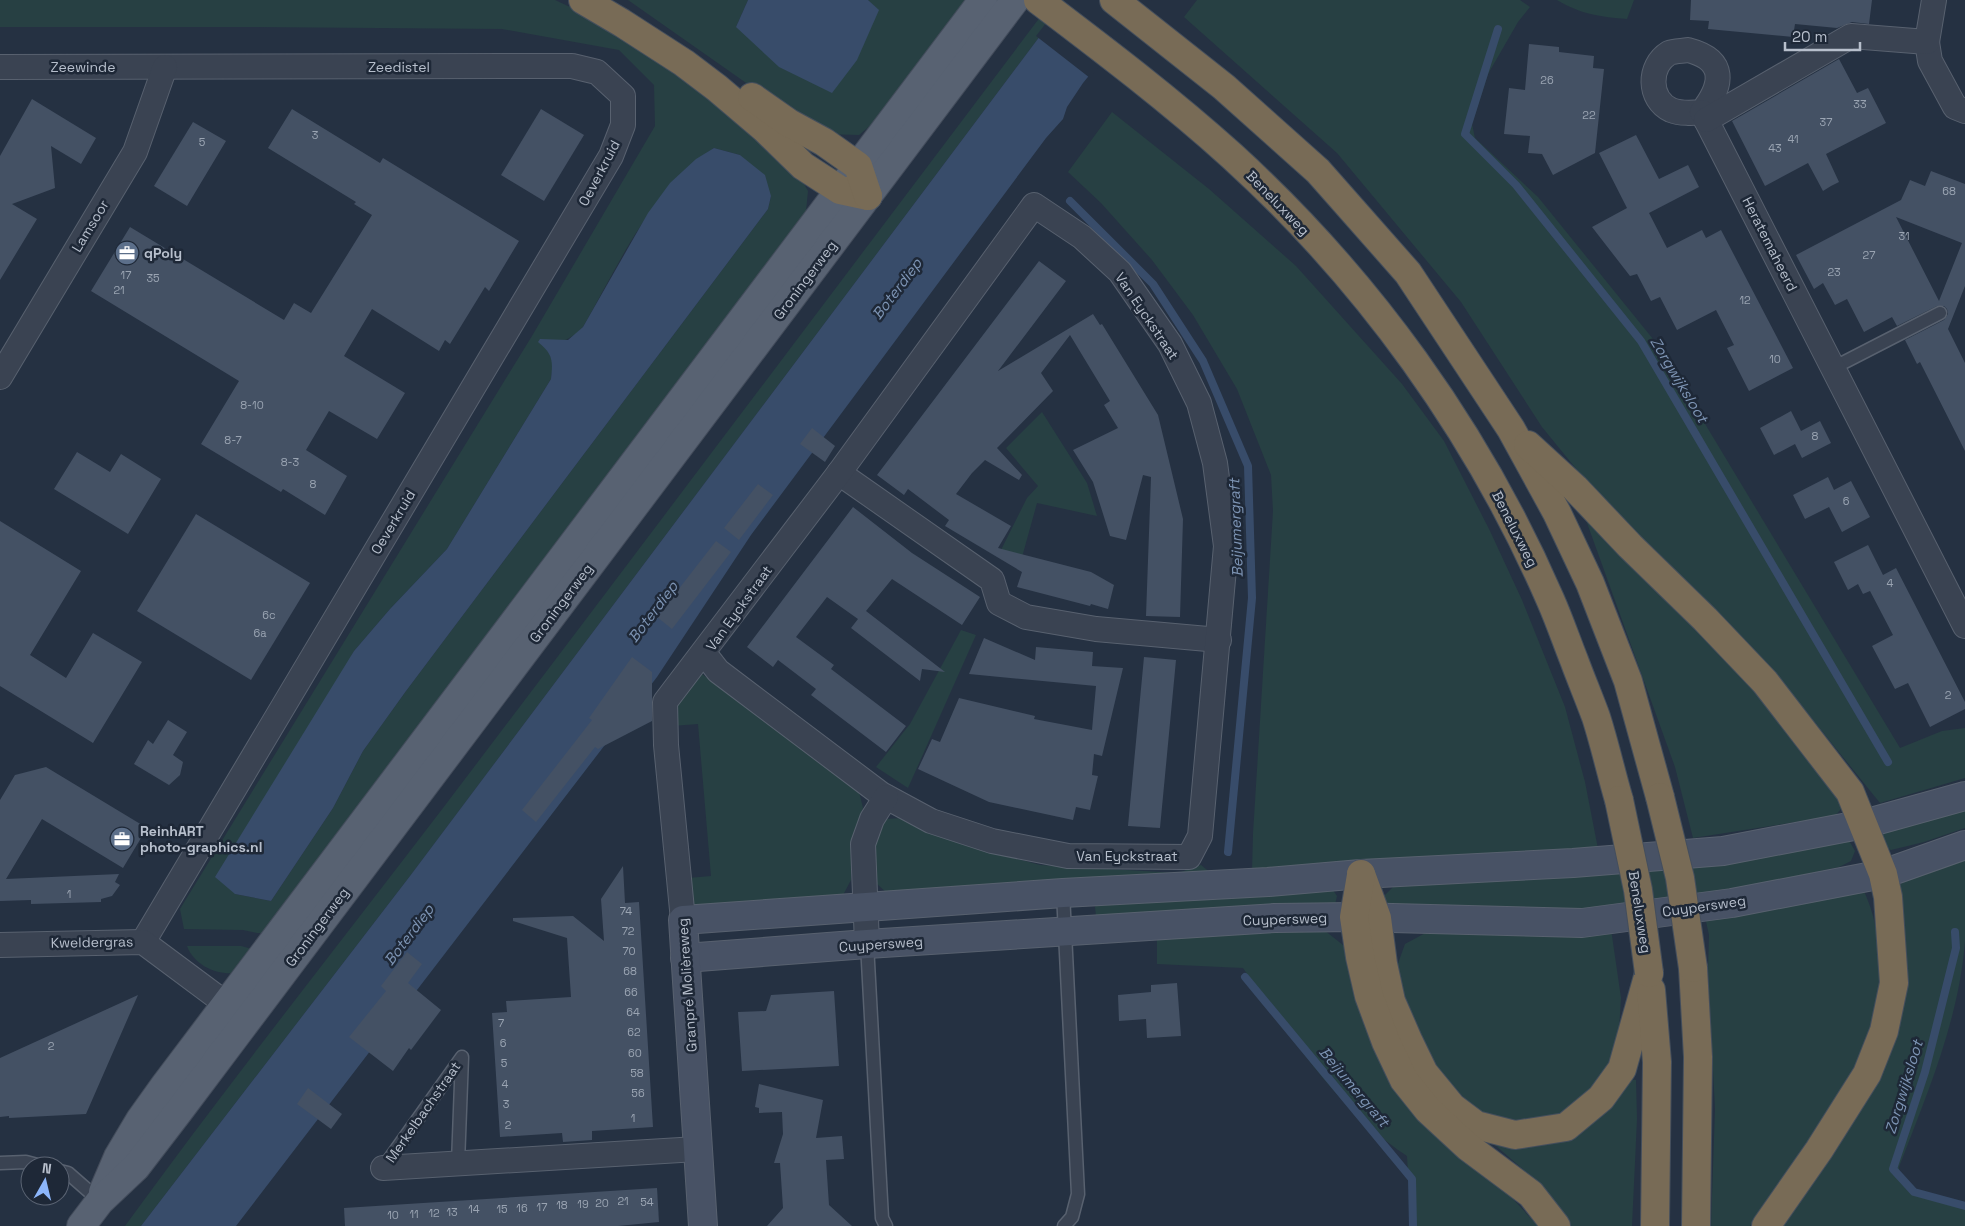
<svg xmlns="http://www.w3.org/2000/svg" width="1965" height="1226" font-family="'Space Grotesk',sans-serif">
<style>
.green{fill:#274043;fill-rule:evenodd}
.water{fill:#384c6a}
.pier{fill:#253142}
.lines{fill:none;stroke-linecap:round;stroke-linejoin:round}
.stream{stroke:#384c6a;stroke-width:8}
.building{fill:#445164;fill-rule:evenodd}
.lane-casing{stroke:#58616f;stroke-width:15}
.street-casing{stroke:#58616f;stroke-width:26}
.secondary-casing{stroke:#58616f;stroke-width:30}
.primary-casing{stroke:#434c5b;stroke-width:30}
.highway-casing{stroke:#444e5c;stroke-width:30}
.lane{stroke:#3a4352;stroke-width:12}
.street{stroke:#3a4352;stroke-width:24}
.secondary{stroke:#485265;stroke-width:28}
.primary{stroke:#586272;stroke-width:28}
.highway{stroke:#786b56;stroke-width:28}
.highway-bridge-casing{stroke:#444e5c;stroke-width:30;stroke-linecap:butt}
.highway-bridge{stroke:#786b56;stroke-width:28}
.labels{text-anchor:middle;stroke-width:5;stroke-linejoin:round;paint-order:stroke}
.number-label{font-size:11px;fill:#9aa4b2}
.street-label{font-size:14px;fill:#b7bfcc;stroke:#1e2837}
.poi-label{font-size:14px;font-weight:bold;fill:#b7bfcc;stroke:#1e2837;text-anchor:start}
.water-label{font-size:15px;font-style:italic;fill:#7d94b4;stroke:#1e2837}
</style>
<rect width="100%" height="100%" fill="#253142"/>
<!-- green -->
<g class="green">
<path d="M0,0H555L570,7L703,90L796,170L808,191L805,221L270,933H257L243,930L184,929L180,909L532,336L655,126L654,85L619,50L502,29L255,27H0ZM714,148L740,155L771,196L768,209L406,691L363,751L333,808L271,901L235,894L354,651L390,609L447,549L551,379L553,363L548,350L576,334L583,327C619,264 651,189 714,148Z"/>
<path d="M628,0H748L736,27L878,10L868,0H966L878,119L859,135L826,134L759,92Z"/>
<path d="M1053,0H1067L410,876L141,1226H125C228,1084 337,947 443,808C647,539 850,269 1053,0Z"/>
<path d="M1197,0H1520L1530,7L1518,22L1488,74L1472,124L1475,138L1538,197L1657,344L1900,748L1942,731L1965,728V778L1880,803L1766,662L1617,519L1542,427L1461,302L1337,153L1184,17Z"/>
<path d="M1557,0H1634L1627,19C1601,17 1580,14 1557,0Z"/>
<path d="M1112,112L1209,189L1296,266L1402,384L1444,441L1490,531L1522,600L1565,707L1585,782L1599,854L1252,871L1253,834L1273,511L1271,475L1237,389L1193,315L1152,260L1101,203L1068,172Z"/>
<path d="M1042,412L1087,483L1097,516L1037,503L1019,568L998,556L1027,498L1038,486L1006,448Z"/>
<path d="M1582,509L1737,663L1838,793L1841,809L1835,816L1693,838L1675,767Z"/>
<path d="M961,630L976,635L908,788L876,767L910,724Z"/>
<path d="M698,671L859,792L863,808L859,828L851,843V880L842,897L690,906L688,878L711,876L698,724L672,726L670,703Z"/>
<path d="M1965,805V828L1924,842L1891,850L1887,848L1881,834L1884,827Z"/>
<path d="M903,818L956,842L1040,865L1178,873L1201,865L1212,874L888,894L876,883L872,868L875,833L885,819Z"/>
<path d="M1847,837L1855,851L1851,861L1839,867L1734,890L1596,910L1385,907V895L1393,887L1404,880Z"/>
<path d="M1965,858C1965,885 1965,914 1965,941C1959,1020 1927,1094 1899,1167L1900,1180L1908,1191L1965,1207V1226H1782L1876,1066L1897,887L1908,878Z"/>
<path d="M1862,887C1885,932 1886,1003 1867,1049C1860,1066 1846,1082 1837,1097C1809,1141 1779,1183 1750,1226H1711L1715,1109L1708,971L1709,935L1705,917Z"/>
<path d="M1333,890L1337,896L1335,905L1096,916L1095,907L1098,902Z"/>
<path d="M1319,926L1348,949L1413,1113L1441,1140L1499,1184L1538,1226H1411L1407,1156C1337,1110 1290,1035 1243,968L1157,964V936Z"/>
<path d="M1611,929L1621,998L1619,1030L1613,1058L1601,1082L1575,1110L1535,1126L1507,1125L1462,1105L1427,1066L1396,992V969L1405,944L1431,930Z"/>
<path d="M187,946H241L252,949L235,973C216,975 194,965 187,946Z"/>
<path d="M1630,1079L1636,1080L1637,1119L1632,1226H1569L1534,1179L1487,1138L1536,1147L1577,1134Z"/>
</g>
<!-- water -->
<g class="water">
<path d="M748,0H868L879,10L857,60L832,93L779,67L736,27Z"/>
<path d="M1067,0L1122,35L1083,83L1067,107L1063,119L1046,138L751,535L657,677L236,1226H141L410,876Z"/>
<path d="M714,148L740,155L765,175L771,196L768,209L406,691L363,751L333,808L271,901L235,894L215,877L354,651L390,609L447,549L551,379C553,361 553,354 538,342L540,339L568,340L583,327L648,213L670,183L696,159Z"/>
</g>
<!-- pier -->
<path class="pier" d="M1064,0H1152L1090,78L1036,36Z"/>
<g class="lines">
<!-- stream -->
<g class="stream">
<path d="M1498,29L1465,134L1516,185L1641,341L1888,762"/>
<path d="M1070,201L1153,284L1203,361L1248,466L1252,598L1228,852"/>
<path d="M1955,932L1956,948L1925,1072L1893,1169L1914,1192L1965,1206"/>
<path d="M1245,977L1412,1179L1413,1226"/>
</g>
</g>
<!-- building -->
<g class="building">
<path d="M1691,0H1872L1869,24L1852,22L1837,28L1795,24L1793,37L1708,29L1709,21L1690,20Z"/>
<path d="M1529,44L1559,47V52L1594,56L1593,68L1604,69L1595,153L1553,175L1542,154L1528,153L1530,136L1504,134L1509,88L1525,90Z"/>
<path d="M1839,59L1857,93L1868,88L1886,123L1826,154L1839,182L1831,186L1823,191L1808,163L1765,186L1732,121Z"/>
<path d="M32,99L96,138L81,164L51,146L55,188L12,204L37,219L0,280V156Z"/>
<path d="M292,109L380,163L383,158L519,241L489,291L485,287L450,344L445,340L439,351L372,309L344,356L405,393L377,439L329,411L306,450L347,476L325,515L283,489L281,492L201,444L239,381L91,291L130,227L284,320L294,303L311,313L372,215L354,204L356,202L268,148Z"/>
<path d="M541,109L584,135L544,201L501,175Z"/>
<path d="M193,122L226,141L187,206L154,186Z"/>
<path d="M1636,135L1659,179L1688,165L1699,187L1649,213L1667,248L1702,230L1706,238L1721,230L1793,368L1749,391L1727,348L1734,345L1716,310L1677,330L1660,297L1651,301L1637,274L1630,276L1592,227L1627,208L1599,153Z"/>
<path d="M1931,171L1965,184V286L1948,329L1965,363V451L1920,362L1917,364L1905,340L1944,320L1948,314L1947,309L1944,306H1937L1897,326L1892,317L1864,332L1847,299L1835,305L1823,283L1814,289L1796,255L1901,200L1910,180L1925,186ZM1896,217L1962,243L1939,301Z"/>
<path d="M1039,261L1066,281L998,371L1093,314L1100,325L1102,324L1158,415L1183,519L1180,617L1146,616L1151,477L1143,475L1126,540L1110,536L1093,482L1073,450L1118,428L1104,405L1110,401L1070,335L1041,373L1053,391L997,448L1022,475L1019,480L985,460L972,473L956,494L1011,526L998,548L1091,572L1114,585L1108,609L1091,604L1090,606L1017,587L1022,572L945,526L949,520L908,489L904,495L877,475Z"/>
<path d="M1791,411L1801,431L1820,421L1831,443L1802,458L1795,444L1774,455L1760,428Z"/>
<path d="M812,428L835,446L825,462L800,444Z"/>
<path d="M77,452L110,472L121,454L161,479L128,534L54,489Z"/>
<path d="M1828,477L1834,490L1851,481L1870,517L1842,532L1829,507L1805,519L1793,495Z"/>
<path d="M758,484L773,495L739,540L724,528Z"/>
<path d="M853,507L912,553L980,597L962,625L892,579L866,611L945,672L922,669L920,681L851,628L858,619L827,597L796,637L834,665L831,669L906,726L886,752L811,695L816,689L778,660L773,667L747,647Z"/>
<path d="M196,514L310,583L251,680L137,611Z"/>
<path d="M0,521L81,571L30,655L66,678L93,633L142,662L93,743L0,686Z"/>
<path d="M716,541L731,552L672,629L657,617Z"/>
<path d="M1868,545L1883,575L1896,568L1965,702V709L1930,727L1908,683L1895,689L1872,646L1893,635L1870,591L1863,594L1858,584L1848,590L1834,562Z"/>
<path d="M984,638L1035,660L1036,647L1093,652L1092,666L1123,668L1102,756L1094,754L1092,775L1098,776L1090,810L1076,807L1073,820L989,802L918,769L932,739L940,742L959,698L1035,716L1034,719L1092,730L1096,686L969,674Z"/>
<path d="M632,657L652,672V721L598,749L595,747L536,822L522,810L592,720L589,718Z"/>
<path d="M1144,657L1176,660L1160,828L1128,826Z"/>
<path d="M168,720L187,732L173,755L183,762L180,775L169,785L134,764L148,740L153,744Z"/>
<path d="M46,767L147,828L123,868L42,819L6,879L119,874L115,882L120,885L112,896L101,899V902L31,904V900L0,901V800L15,775Z"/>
<path d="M623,866L625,903L639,902L653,1127L592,1131V1140L563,1142L562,1133L500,1137L492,1013L507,1012L506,1001L571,997L567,938L513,921V918L573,916L604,941L601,899Z"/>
<path d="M407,952L422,964L408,983L441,1010L411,1050L409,1048L393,1071L349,1037L386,991L381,986Z"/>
<path d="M1177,983L1181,1036L1147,1038L1146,1019L1119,1021L1118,995L1151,992V985Z"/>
<path d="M834,991L839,1066L742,1071L738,1012L766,1011L771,995Z"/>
<path d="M138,995L86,1114L9,1118V1116L0,1117V1058Z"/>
<path d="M759,1084L823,1100L816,1138L842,1136L844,1159L826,1160L829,1205L852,1226H767L783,1208L780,1163H774L783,1134L782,1112L759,1113V1108L755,1107Z"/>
<path d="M308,1088L342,1114L331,1129L297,1104Z"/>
<path d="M657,1188L659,1222L618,1226H345L344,1208Z"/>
</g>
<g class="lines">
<!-- lane casing -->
<g class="lane-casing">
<g id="lane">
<path d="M1833,368L1940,313"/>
<path d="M1063,893L1078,1194L1072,1217L1064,1226"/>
<path d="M867,944L882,1218L886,1226"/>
<path d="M0,1163L26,1162L41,1166"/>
<path d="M383,1168L462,1057L458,1163"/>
<path d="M60,1171L68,1173L100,1201"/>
</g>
</g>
<!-- street casing -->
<g class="street-casing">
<g id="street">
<path d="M1927,42L1930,61L1955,107L1965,111"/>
<path d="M1688,50C1727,60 1723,85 1702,112C1692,113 1681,114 1671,110C1648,99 1648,66 1669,53C1674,51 1683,51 1688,50Z"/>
<path d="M0,67L572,66L597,72L623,96V125L611,156L143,942"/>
<path d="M1702,112L1965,626"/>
<path d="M1706,120L1851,36L1927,42L1934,0"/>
<path d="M0,377L135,152L165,67"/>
<path d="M839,473L992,580L999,603L1026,617L1096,629L1219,640"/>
<path d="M683,920L666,745L665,702L839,473L1034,205L1082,237L1120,272L1170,344L1199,403L1215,463L1226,546L1200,836L1189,857L1068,856L992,841L931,821L881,794L718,671L704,653"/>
<path d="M867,944L863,844L872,819L886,797"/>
<path d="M0,945L143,942L241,1015"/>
<path d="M383,1168L697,1149"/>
</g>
</g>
<!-- secondary casing -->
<g class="secondary-casing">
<g id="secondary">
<path d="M685,958L867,944L1275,918L1354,917L1582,923L1732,903L1883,874L1965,845"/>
<path d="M703,1226L683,920L1063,893L1268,882L1361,874L1573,863L1723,851L1864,824L1965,796"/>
</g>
</g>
<!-- primary casing -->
<g class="primary-casing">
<g id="primary">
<path d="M103,1192L118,1157L140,1120L165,1085L983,0"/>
<path d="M81,1226L100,1201L136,1167L179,1111L1015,0"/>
</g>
</g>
<!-- highway casing -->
<g class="highway-casing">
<g id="highway">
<path d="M583,0L622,23L684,63L717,88L764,128L803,166L840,190L868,196"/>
<path d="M1038,0C1104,50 1170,100 1232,156C1367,279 1477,431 1550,599C1559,619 1566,640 1574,660C1581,679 1589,698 1596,717C1605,745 1611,773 1619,800"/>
<path d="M1114,0L1224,87L1318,171L1408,273L1511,429L1557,513L1590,583L1628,681L1660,797"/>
<path d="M752,97L789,123L824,142L858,166L868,196"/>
<path d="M1528,445L1575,488L1630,546L1705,619L1765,682L1850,792L1883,874L1888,897L1894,983L1884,1031L1867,1074L1819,1150L1766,1226"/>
<path d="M1361,874L1377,918L1383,964L1391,1001L1408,1040L1424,1073L1452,1107L1476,1125L1515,1135L1566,1127L1601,1098L1622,1069L1649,973"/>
<path d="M1361,875L1354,917L1360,957L1369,996L1386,1042L1404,1080L1428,1110L1468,1147L1531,1194L1556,1226"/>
<path d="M1693,968L1698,1057L1696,1226"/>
<path d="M1651,990L1657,1062L1655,1226"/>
</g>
</g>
<!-- lane -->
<use href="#lane" class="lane"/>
<!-- street -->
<use href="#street" class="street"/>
<!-- secondary -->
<use href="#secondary" class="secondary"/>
<!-- primary -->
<use href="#primary" class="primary"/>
<!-- highway -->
<use href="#highway" class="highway"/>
<!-- highway-bridge casing -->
<g class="highway-bridge-casing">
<g id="highway-bridge">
<path d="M1660,797L1680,878L1693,968"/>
<path d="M1619,800L1638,890L1649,973"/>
</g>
</g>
<!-- highway-bridge -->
<use href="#highway-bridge" class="highway-bridge"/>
</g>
<!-- icons -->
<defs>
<g id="office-disc" transform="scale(1.25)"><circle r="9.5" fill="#5c6f8a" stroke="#1e2837"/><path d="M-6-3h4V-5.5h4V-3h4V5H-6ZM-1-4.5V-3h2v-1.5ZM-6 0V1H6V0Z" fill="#fff"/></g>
</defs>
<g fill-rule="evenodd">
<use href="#office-disc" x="127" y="253"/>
<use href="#office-disc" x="122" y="839"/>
</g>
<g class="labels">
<!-- number labels -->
<g class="number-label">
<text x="1547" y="84">26</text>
<text x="1860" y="108">33</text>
<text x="1589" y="119">22</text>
<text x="1826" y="126">37</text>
<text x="315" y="139">3</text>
<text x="1793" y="143">41</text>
<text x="202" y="146">5</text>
<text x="1775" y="152">43</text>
<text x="1949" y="195">68</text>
<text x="1904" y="240">31</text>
<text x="1869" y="259">27</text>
<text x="1834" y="276">23</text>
<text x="126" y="279">17</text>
<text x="153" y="282">35</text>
<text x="119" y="294">21</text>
<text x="1745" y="304">12</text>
<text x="1775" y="363">10</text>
<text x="252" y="409">8-10</text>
<text x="1815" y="440">8</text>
<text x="233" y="444">8-7</text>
<text x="290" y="466">8-3</text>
<text x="313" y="488">8</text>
<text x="1846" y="505">6</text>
<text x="1890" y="587">4</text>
<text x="269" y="619">6c</text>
<text x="260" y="637">6a</text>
<text x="1948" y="699">2</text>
<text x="69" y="898">1</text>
<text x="626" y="915">74</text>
<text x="628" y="935">72</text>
<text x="629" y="955">70</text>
<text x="630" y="975">68</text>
<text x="631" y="996">66</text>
<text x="633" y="1016">64</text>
<text x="501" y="1027">7</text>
<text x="634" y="1036">62</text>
<text x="503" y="1047">6</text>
<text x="51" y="1050">2</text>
<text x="635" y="1057">60</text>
<text x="504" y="1067">5</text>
<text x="637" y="1077">58</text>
<text x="505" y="1088">4</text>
<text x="638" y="1097">56</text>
<text x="506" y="1108">3</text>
<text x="633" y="1122">1</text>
<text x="508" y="1129">2</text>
<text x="623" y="1205">21</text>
<text x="647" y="1206">54</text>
<text x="602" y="1207">20</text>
<text x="583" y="1208">19</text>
<text x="562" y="1209">18</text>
<text x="542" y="1211">17</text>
<text x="522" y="1212">16</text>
<text x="474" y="1213">14</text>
<text x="502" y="1213">15</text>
<text x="452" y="1216">13</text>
<text x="434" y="1217">12</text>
<text x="414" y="1218">11</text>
<text x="393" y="1219">10</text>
</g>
<!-- street labels -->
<g class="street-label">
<text x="83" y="72">Zeewinde</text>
<text x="399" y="72">Zeedistel</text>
<text transform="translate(599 173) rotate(-62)" y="5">Oeverkruid</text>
<text transform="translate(1278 203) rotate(46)" y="5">Beneluxweg</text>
<text transform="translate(90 226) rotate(-59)" y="5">Lamsoor</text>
<text transform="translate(1770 244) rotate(63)" y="5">Heratemaheerd</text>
<text transform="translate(805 280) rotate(-53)" y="5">Groningerweg</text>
<text transform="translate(1147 316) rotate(56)" y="5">Van Eyckstraat</text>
<text transform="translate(393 522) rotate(-59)" y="5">Oeverkruid</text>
<text transform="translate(1515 529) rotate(63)" y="5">Beneluxweg</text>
<text transform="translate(561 603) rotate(-53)" y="5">Groningerweg</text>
<text transform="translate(739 608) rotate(-54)" y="5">Van Eyckstraat</text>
<text x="1127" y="861">Van Eyckstraat</text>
<text transform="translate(1704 906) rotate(-8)" y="5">Cuypersweg</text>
<text transform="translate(1640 912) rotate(81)" y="5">Beneluxweg</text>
<text transform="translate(1285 919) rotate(-2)" y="5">Cuypersweg</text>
<text transform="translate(317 927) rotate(-53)" y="5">Groningerweg</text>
<text transform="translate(92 942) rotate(-1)" y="5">Kweldergras</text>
<text transform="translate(881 944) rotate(-4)" y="5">Cuypersweg</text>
<text transform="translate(687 985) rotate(-94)" y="5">Granpré Molièreweg</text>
<text transform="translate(423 1112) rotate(-55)" y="5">Merkelbachstraat</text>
</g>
<!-- poi labels -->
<g class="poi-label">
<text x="144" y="258">qPoly</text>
<text x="140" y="836">ReinhART<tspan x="140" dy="16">photo-graphics.nl</tspan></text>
</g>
<!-- water labels -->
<g class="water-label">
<text transform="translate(897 289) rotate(-53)" y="5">Boterdiep</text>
<text transform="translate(1679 380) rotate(59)" y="5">Zorgwijksloot</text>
<text transform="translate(1236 528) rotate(-92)" y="5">Beijumergraft</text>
<text transform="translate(653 612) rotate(-53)" y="5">Boterdiep</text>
<text transform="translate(409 935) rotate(-53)" y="5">Boterdiep</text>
<text transform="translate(1354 1087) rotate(50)" y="5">Beijumergraft</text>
<text transform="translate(1904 1087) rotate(-73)" y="5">Zorgwijksloot</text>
</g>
</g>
<!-- north arrow -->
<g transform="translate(45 1181) rotate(8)"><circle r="24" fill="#1e2837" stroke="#5b6473"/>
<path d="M0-4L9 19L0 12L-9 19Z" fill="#8cb6fb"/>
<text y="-8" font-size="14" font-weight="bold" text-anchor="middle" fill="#b7bfcc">N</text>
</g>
<!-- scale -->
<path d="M1785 42v8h75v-8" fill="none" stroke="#b7bfcc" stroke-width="2.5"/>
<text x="1792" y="42" font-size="15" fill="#b7bfcc" stroke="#1e2837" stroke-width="4" paint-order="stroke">20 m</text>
</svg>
